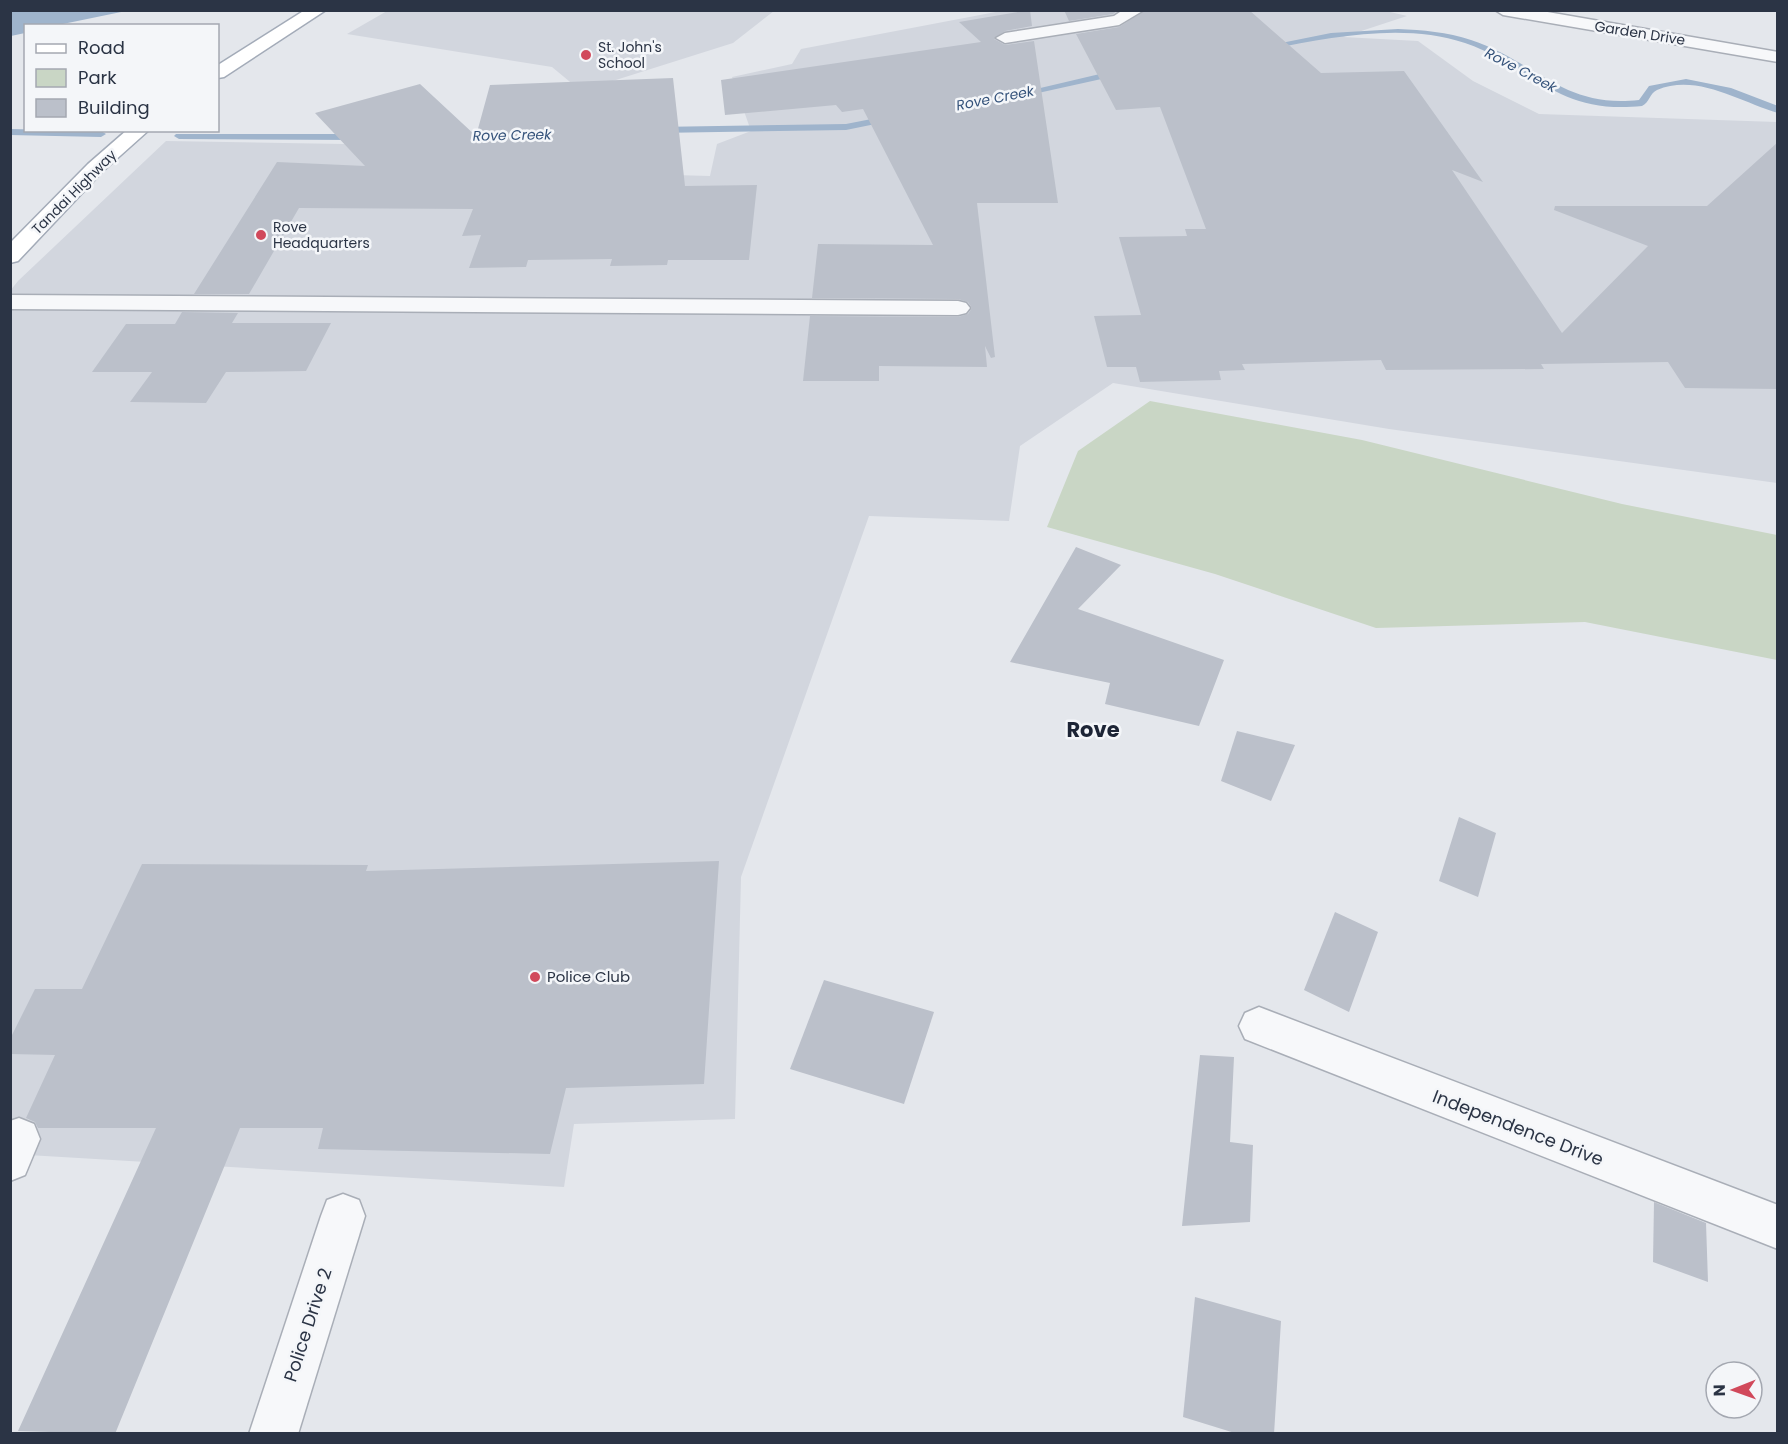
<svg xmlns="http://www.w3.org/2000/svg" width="1788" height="1444" font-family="Poppins,sans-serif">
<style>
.built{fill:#d2d6de}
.green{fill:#c9d6c5}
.water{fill:#9fb4cc}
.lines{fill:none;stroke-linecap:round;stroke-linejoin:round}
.stream{fill:#9fb4cc;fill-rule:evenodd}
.building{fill:#bbc0ca}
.minor-casing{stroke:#a9aeb7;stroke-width:3}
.major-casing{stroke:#a3abb8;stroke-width:3}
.minor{fill:#f7f8fa;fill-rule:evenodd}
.major{fill:#fff;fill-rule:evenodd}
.poi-dot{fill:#d1495b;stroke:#f4f6f9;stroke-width:2}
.labels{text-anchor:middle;stroke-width:5;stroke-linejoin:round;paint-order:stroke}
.far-street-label{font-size:14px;fill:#2b3445;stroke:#f4f6f9}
.far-poi-label{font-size:14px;fill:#2b3445;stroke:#f4f6f9;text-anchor:start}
.far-water-label{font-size:14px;font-style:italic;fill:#34527a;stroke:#f4f6f9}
.poi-label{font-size:15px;fill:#2b3445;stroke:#f4f6f9;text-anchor:start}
.near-street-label{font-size:18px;fill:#2b3445;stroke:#f4f6f9}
.district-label{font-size:21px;font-weight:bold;fill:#1d2536;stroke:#f4f6f9}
</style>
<rect width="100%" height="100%" fill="#e4e7ec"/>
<!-- built -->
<g class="built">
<path d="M387,11H774L733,43L581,91L552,67L347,34Z"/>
<path d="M1001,11H1386L1407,16L1343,37L1418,41L1473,81L1539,114L1777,122V483L1389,429L1113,383L1020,446L1009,521L869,516L741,877L735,1119L574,1124L564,1187L11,1154L10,291L18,281L166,141L521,147L530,171L710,176L717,144L751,131L732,77L792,64L801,49Z"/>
</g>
<!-- green -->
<path class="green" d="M1150,401L1362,440L1622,504L1777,535V660L1585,622L1376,628L1215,574L1047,527L1078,451Z"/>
<!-- water -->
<path class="water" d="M10,11L11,10L126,11L58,25L26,26L25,33L11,36Z"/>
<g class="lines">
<!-- stream -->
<g class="stream">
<path d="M1398,29C1423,30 1447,32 1471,40C1535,61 1563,109 1639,100L1649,86L1686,79L1731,88L1778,106V113C1740,102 1697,73 1657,90C1650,93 1649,103 1642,106C1556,115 1535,67 1465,43C1402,22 1328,38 1265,50L1261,47L1331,33Z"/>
<path d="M1121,69L1126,72L1124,74L1020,97L1015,94Z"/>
<path d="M892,115L897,118L895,120L846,130L657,133L652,130L657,127L846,124Z"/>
<path d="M10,129L101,131L106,134L101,137L10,135Z"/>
<path d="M176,134H358L363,137L358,140L179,139L174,136Z"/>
</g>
</g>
<!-- building -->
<g class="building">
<path d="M1030,10L1032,26L1005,31L994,39L1005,45L1034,41L1058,203H977L995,357L991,358L985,346L987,367L879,366V381H803L810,316L958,317L968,314L972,308L968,302L958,299L812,298L818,244L933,245L863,109L842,112L836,105L725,115L721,80L981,42L959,22Z"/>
<path d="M1064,10H1118L1113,14L1069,21Z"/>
<path d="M1146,10H1249L1321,73L1404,71L1483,182L1452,170L1562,333L1648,246L1554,210L1555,206H1707L1778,142V389L1685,388L1668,362L1541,364L1544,369L1386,370L1381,360L1242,364L1245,370L1219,371L1221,380L1140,382L1136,367H1107L1094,316L1141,315L1119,237L1187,236L1185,229H1206L1160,107L1116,110L1076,34L1119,27Z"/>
<path d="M673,78L685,186L757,185L749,260H668L667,265L610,266L612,259L528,260L526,267L469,268L481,235L462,236L473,209L299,208L249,294H194L277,162L365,166L315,113L420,84L476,136L490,85Z"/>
<path d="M182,312L238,313L232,323H331L306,371L226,372L206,403L130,402L152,372H92L126,324H175Z"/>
<path d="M1076,547L1121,565L1078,609L1224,660L1199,726L1105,704L1110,683L1010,662Z"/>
<path d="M1237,731L1295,745L1271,801L1221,781Z"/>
<path d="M1459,817L1496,833L1478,897L1439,881Z"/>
<path d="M719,861L704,1084L566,1088L550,1154L318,1149L323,1128H240L115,1434L18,1431L156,1128H38L35,1122L26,1118L55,1055L10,1054V1039L35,989H82L142,864L368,865L366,871Z"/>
<path d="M1335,912L1378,932L1349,1012L1304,990Z"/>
<path d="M824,980L934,1012L904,1104L790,1069Z"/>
<path d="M1200,1055L1234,1057L1230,1142L1253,1145L1250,1222L1182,1226Z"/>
<path d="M1654,1202L1706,1223L1708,1282L1653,1262Z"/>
<path d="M1195,1297L1281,1321L1274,1434H1238L1183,1417Z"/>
</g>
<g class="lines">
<!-- minor casing -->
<g class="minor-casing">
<g id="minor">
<path d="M1123,10H1144L1119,25L1005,43L996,38L1005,33L1114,16Z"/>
<path d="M1495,10H1536L1778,52V62L1503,15Z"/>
<path d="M10,295L958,301L966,303L970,308L966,313L958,315L10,309Z"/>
<path d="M1259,1007L1778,1205V1249L1245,1039L1239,1026L1245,1013Z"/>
<path d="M19,1118L34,1124L40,1139L25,1175L10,1181V1121Z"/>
<path d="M343,1194L359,1200L365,1216L298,1434H249L321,1216L327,1200Z"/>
</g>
</g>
<!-- major casing -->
<g class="major-casing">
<g id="major">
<path d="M305,10H326L224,77L218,78V65Z"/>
<path d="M127,130H149L102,172L18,261L10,263V243L88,164Z"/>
</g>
</g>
<!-- minor -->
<use href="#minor" class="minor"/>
<!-- major -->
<use href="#major" class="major"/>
</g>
<!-- markers -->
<g class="poi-dot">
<circle cx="586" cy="55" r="6"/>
<circle cx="261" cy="235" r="6"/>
<circle cx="535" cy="977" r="6"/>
</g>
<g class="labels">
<!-- far-street labels -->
<g class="far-street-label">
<text transform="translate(1640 33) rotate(9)" y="5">Garden Drive</text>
<text transform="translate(74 192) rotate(-45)" y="5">Tandai Highway</text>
</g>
<!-- far-poi labels -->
<g class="far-poi-label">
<text x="598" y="52">St. John's<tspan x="598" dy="16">School</tspan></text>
<text x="273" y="232">Rove<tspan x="273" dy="16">Headquarters</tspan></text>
</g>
<!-- far-water labels -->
<g class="far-water-label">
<text transform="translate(1521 70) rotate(28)" y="5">Rove Creek</text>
<text transform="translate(995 98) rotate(-11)" y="5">Rove Creek</text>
<text transform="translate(512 135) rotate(-1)" y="5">Rove Creek</text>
</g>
<!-- poi labels -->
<g class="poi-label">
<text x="547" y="982">Police Club</text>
</g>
<!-- near-street labels -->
<g class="near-street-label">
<text transform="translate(1518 1128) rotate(21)" y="6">Independence Drive</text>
<text transform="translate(308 1325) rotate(-72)" y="6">Police Drive 2</text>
</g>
<!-- district labels -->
<g class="district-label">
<text x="1093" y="737">Rove</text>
</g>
</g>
<!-- border -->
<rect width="1788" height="1444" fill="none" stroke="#2b3445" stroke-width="24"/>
<!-- legend -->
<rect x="24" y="24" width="195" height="108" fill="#f4f6f9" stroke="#a4a8b1" stroke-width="1.5"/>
<rect x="36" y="44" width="30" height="9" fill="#ffffff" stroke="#a4a8b1" stroke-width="1.5"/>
<text x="78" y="54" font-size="18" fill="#2b3445">Road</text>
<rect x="36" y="69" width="30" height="18" fill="#c9d6c5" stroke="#a4a8b1" stroke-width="1.5"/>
<text x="78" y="84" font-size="18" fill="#2b3445">Park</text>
<rect x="36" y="99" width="30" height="18" fill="#bbc0ca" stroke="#a4a8b1" stroke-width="1.5"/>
<text x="78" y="114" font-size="18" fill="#2b3445">Building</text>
<!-- north arrow -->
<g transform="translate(1734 1390) rotate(269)"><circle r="28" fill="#f4f6f9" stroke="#a4a8b1" stroke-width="1.5"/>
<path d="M0-4.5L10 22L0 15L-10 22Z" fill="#d1495b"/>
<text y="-9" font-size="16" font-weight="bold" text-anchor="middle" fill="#2b3445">N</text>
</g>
</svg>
